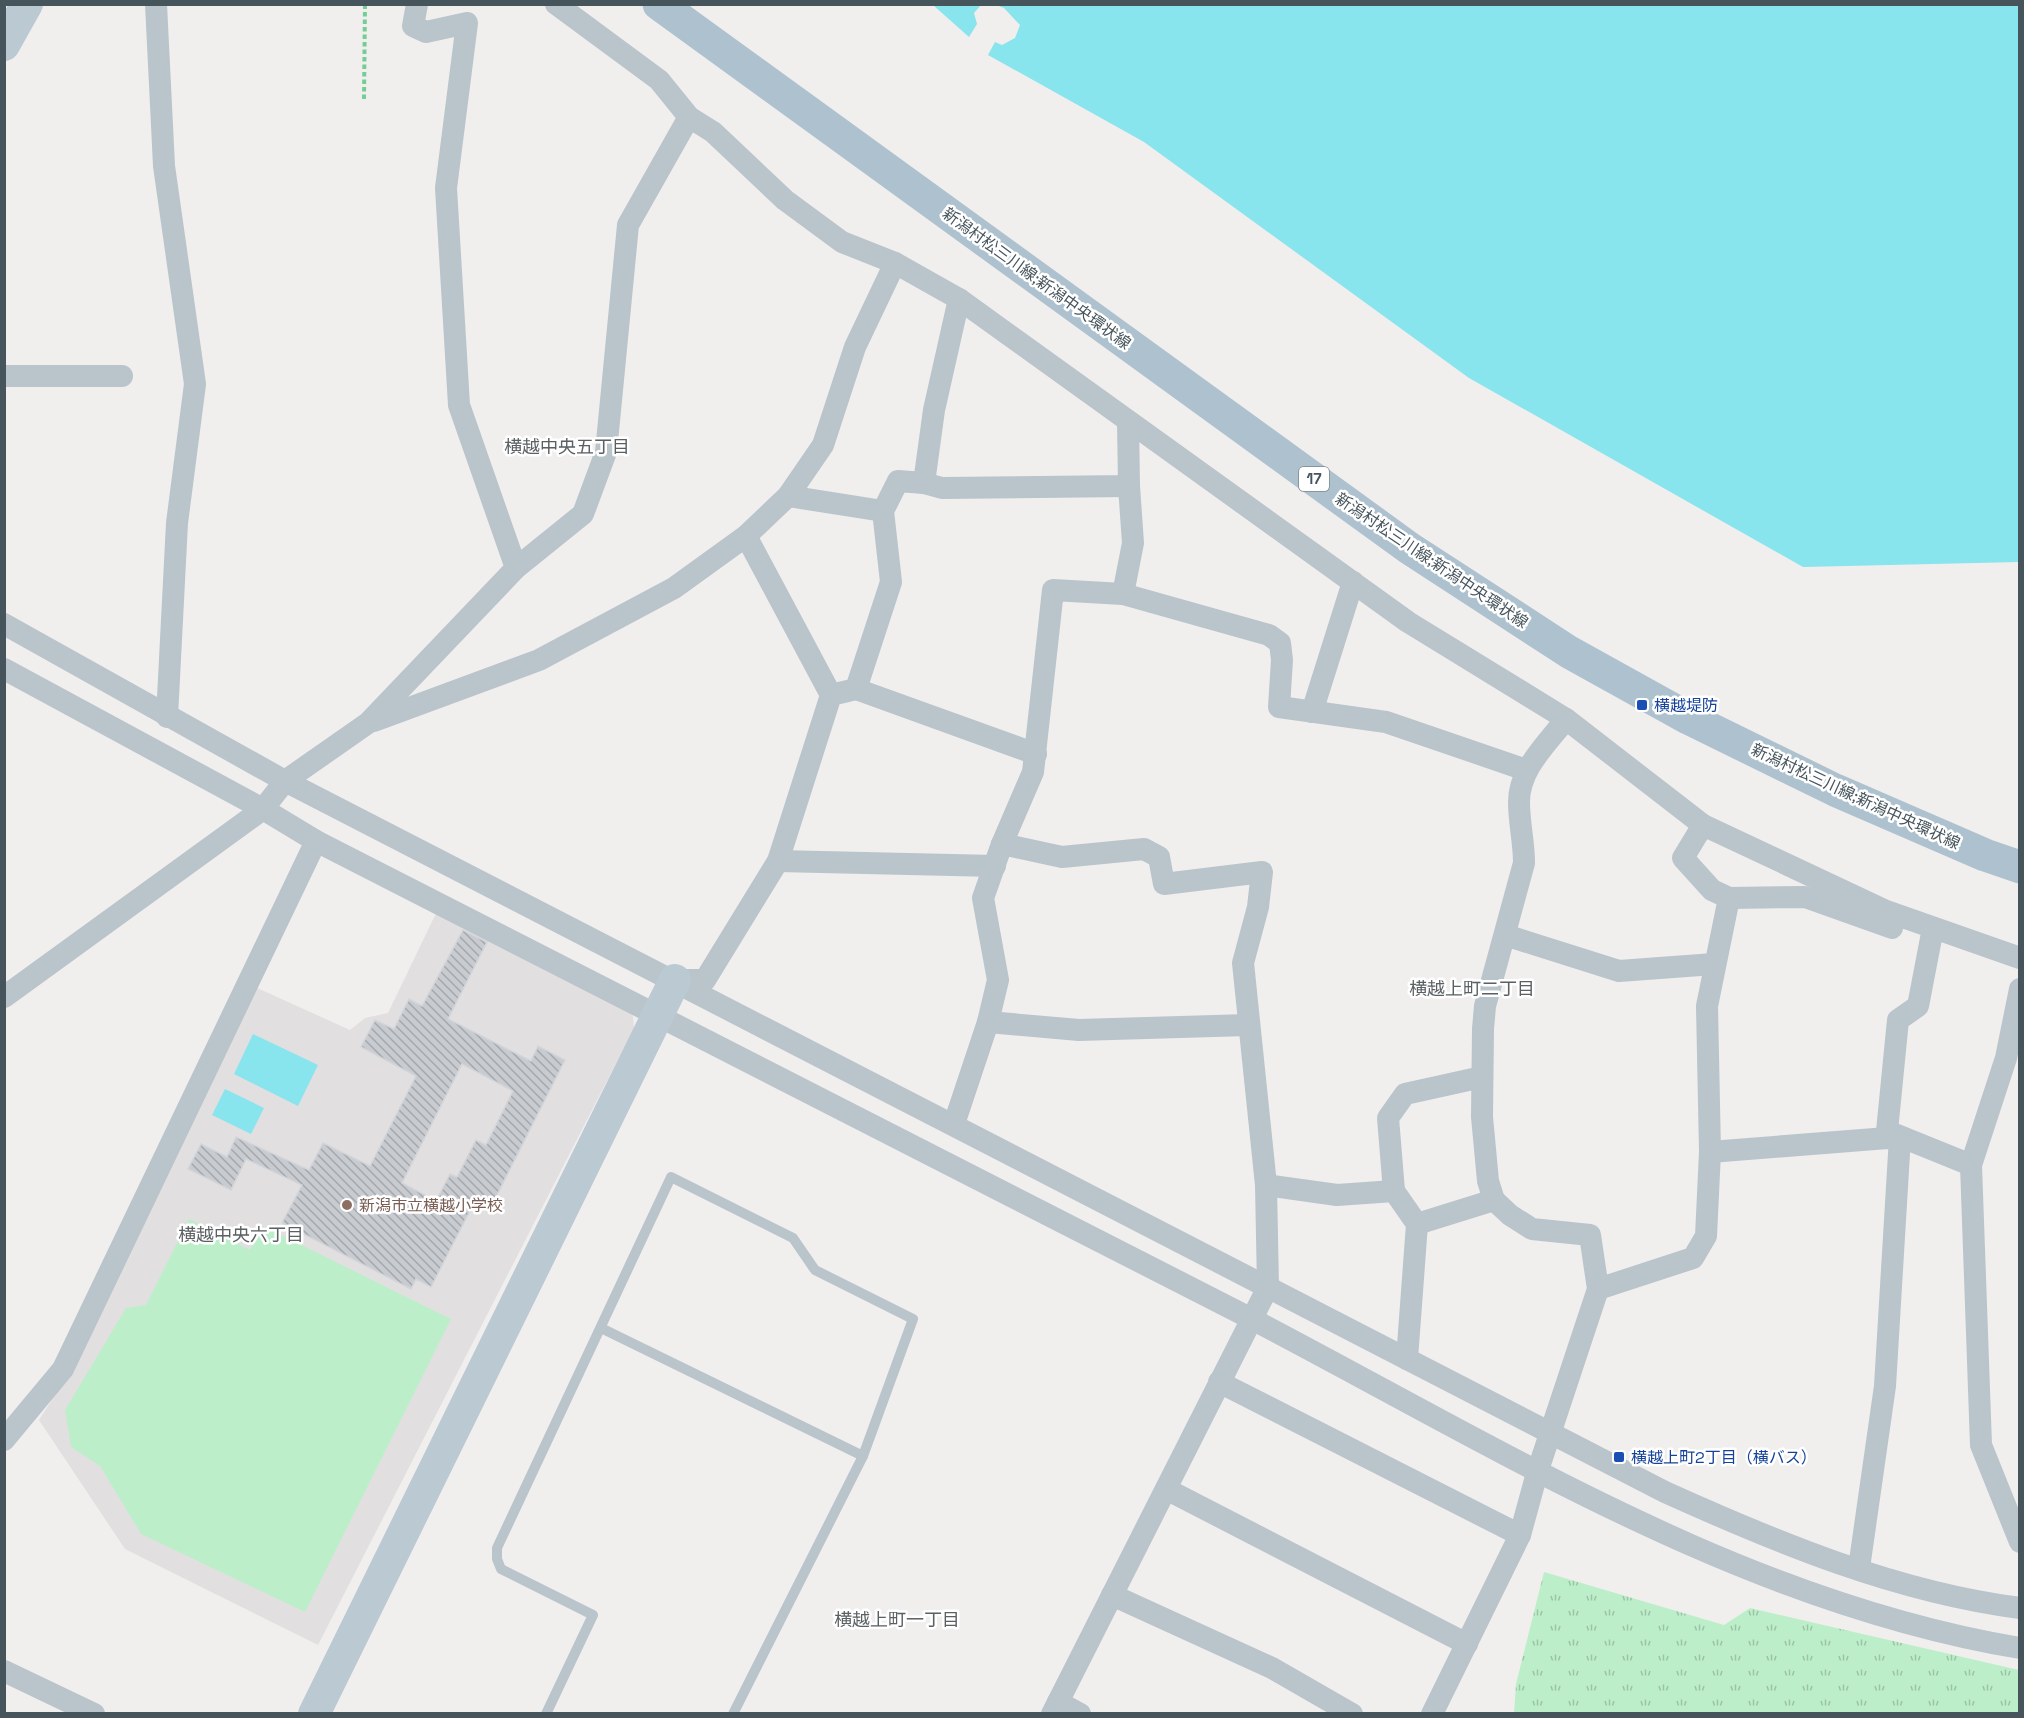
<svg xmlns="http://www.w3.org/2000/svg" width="2024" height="1718" font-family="'Space Grotesk','Noto Sans JP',sans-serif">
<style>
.education{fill:#e2dfe0}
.grass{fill:url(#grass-tufts)}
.garden{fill:#bcefc9}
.water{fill:#88e4ed}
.building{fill:url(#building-back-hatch);stroke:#d2d5da;stroke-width:1.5;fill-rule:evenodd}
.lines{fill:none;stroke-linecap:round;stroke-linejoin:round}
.path{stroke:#73ce96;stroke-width:4;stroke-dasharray:4.5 3;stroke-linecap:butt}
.lane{stroke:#b9c5cb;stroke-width:10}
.street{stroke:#b9c5cb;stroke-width:22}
.secondary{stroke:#bbc9d2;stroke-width:32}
.primary{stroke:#adc2ce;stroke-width:33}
.transit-dot{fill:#1a4fb4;stroke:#fff;stroke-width:2}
.education-dot{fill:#8d6e63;stroke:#fff;stroke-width:2}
.labels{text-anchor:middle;stroke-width:5;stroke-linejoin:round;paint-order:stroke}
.shield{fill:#fff;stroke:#7e878d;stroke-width:1.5}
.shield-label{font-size:15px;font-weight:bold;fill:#46545c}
.street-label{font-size:16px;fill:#46545c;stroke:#fff}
.transit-label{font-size:16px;fill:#164399;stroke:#fff;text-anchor:start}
.education-label{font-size:16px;fill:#785e54;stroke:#fff;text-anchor:start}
.neighbourhood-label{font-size:18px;fill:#5b6063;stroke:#fff}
</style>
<defs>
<pattern id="grass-tufts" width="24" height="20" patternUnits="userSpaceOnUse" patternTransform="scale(1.5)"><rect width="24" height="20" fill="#bcefc9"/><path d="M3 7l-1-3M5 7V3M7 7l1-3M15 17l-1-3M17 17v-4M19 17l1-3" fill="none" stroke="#9bc4a6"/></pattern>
<pattern id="building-back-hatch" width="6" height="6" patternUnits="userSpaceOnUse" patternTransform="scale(1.5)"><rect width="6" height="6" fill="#c8ccd1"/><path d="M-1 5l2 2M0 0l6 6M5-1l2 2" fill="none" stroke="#a4a8ad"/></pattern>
</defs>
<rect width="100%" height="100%" fill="#f1eeee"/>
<!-- education -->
<path class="education" d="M439,907L632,1007L634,1028L318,1645L125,1549L39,1420L65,1379L255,987L350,1030L365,1018L388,1013Z"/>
<!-- grass -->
<path class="grass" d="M1544,1572L1724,1625L1750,1608L2019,1670V1713H1514L1516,1684Z"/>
<!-- garden -->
<path class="garden" d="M189,1219L250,1250L263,1226L451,1319L305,1612L141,1534L100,1466L71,1447L65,1410L126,1308L146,1305Z"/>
<!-- water -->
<g class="water">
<path d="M933,5H981L974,13L977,24L969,37Z"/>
<path d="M996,5H2019V562L1803,567L1469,378L1144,142L988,55L995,42L1002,45L1015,38L1020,25L1004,8Z"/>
<path d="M253,1034L318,1065L298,1106L234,1074Z"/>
<path d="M225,1089L264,1108L251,1134L212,1115Z"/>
</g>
<!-- building -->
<path class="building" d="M463,930L487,942L448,1019L531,1061L538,1046L565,1060L489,1211L474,1203L431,1287L416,1279L411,1289L282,1223L302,1185L246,1159L231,1190L188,1169L201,1144L227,1157L236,1137L309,1170L323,1143L370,1166L416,1076L361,1047L375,1020L394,1029L409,999L422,1006ZM462,1064L513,1091L486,1145L476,1140L457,1177L450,1174L436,1201L402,1183Z"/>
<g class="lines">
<!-- path -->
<path class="path" d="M364,99L365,4"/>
<!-- lane -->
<g class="lane">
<path d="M601,1328L863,1456"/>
<path d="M546,1714L593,1615L501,1569L497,1559V1548L671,1177L793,1238L815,1270L913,1319L863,1456L733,1714"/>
</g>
<!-- street -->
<g class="street">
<path d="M156,4L164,166L195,384L177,523L167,717"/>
<path d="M556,4L659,80L689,117L713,132L785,200L842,242L895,263L959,299L1408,622L1566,719L1703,825L1886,911L2020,958"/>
<path d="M4,376H122"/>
<path d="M924,483L934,410L959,299"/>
<path d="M788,496L883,511"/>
<path d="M746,536L831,695"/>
<path d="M516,568L583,514L606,452L628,225L689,117"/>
<path d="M1123,594L1269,635L1280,643L1282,660L1279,707L1386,722L1526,770"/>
<path d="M4,624L285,781L1665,1492C1778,1543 1896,1592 2020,1608"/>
<path d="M4,669L263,809L316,841C627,997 937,1155 1246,1316C1494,1445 1739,1601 2020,1648"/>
<path d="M856,689L1036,754"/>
<path d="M1312,712L1353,582"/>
<path d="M374,721L539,660L674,588L746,536L788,496L823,445L855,347L895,263"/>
<path d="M1703,825L1683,858L1712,890L1729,898L1805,897L1892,928"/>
<path d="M1002,844L1062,857L1144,849L1159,857L1164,884L1262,872L1258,907L1243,963L1266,1185L1268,1287L1052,1714"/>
<path d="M778,861L995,866"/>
<path d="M1933,928L1918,1006L1898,1020L1887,1131L1971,1165"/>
<path d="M1505,935L1619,971L1714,964"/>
<path d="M677,980H705L778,861L831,695L856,689L891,582L883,511L898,481L924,483L942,488L1129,486L1128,422"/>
<path d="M2020,989L2006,1058L1971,1165L1981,1445L2020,1542"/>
<path d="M4,997L263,809L285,781L368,723L516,568L459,405L446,188L467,23L426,32L413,26L417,4"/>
<path d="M988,1022L1079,1030L1248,1025"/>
<path d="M954,1124L988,1022L998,980L983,898L1002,844L1033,772L1053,590L1123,594L1133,543L1129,486"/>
<path d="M1710,1152L1900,1137L1885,1386L1859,1568"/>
<path d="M1266,1185L1337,1195L1394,1191L1417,1224L1407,1359"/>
<path d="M1394,1191L1388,1118L1405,1094L1482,1077"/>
<path d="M1417,1224L1494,1200"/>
<path d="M1598,1289L1693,1258L1706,1236L1710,1152L1707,1006L1729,898"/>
<path d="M1219,1382L1520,1535"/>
<path d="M4,1440L63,1369L316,841"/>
<path d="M1166,1489L1467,1644"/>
<path d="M1112,1595L1272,1668L1352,1714"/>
<path d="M4,1671L94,1714"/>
<path d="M1058,1702L1080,1714"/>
<path d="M1432,1714L1520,1535L1537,1473L1598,1289L1590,1235L1532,1229L1510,1215L1494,1200L1488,1181L1482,1117L1483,1029L1485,1006L1524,863C1524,842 1519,823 1519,802C1519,769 1546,745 1566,719"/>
</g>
<!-- secondary -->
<g class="secondary">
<path d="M4,45L27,4"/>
<path d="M314,1714L675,980"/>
</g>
<!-- primary -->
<path class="primary" d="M659,4L1409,548L1569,652L1688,718L1835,790L1985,855L2020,867"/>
</g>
<!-- markers -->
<g class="transit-dot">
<rect x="1636" y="699" width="12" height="12" rx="3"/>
<rect x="1613" y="1451" width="12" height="12" rx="3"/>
</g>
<circle class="education-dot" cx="347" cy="1205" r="6"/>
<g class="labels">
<!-- shield labels -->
<rect class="shield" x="1299" y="467" width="30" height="24" rx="4.5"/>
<g class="shield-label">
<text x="1314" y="484">17</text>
</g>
<!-- street labels -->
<g class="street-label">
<text transform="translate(1037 278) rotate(36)" y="6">新潟村松三川線;新潟中央環状線</text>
<text transform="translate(1432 560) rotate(34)" y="6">新潟村松三川線;新潟中央環状線</text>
<text transform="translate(1856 796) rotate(25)" y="6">新潟村松三川線;新潟中央環状線</text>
</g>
<!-- transit labels -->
<g class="transit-label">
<text x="1654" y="711">横越堤防</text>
<text x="1631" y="1463">横越上町2丁目（横バス）</text>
</g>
<!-- education labels -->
<g class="education-label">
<text x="359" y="1211">新潟市立横越小学校</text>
</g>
<!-- neighbourhood labels -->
<g class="neighbourhood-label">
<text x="567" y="453">横越中央五丁目</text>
<text x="1472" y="995">横越上町二丁目</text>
<text x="241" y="1241">横越中央六丁目</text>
<text x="897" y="1626">横越上町一丁目</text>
</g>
</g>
<!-- border -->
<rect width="2024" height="1718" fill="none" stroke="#46545c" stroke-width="12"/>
</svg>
